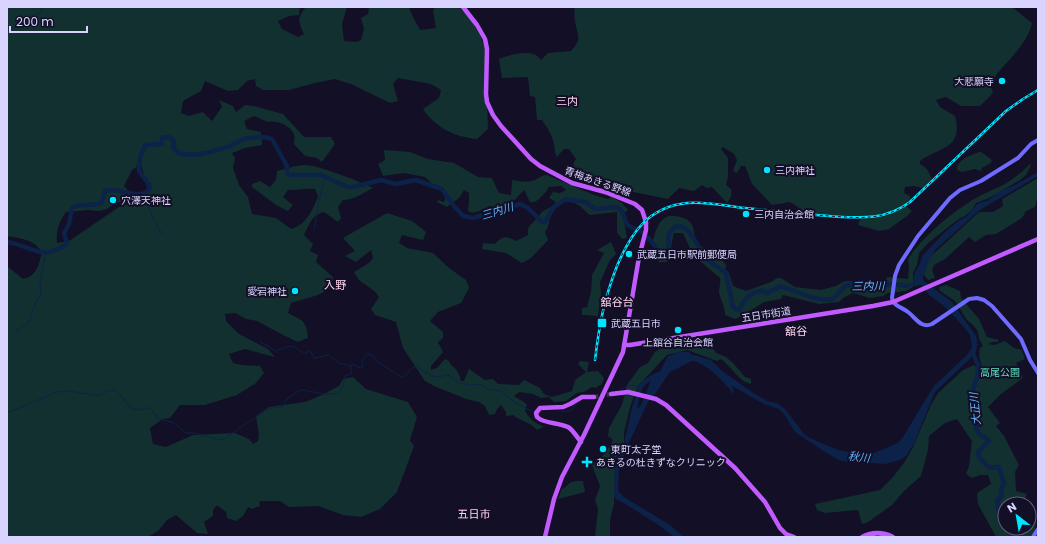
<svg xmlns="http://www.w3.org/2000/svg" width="1045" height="544" font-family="Poppins,'Noto Sans JP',sans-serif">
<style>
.green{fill:#12302f;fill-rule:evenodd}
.water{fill:#0c2248}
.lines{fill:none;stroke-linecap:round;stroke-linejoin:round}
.stream{stroke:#0c2248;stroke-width:1}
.river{stroke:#0c2248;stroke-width:4.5}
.primary-tunnel{stroke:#312d47;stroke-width:4.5;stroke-dasharray:4.5 2;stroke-linecap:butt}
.secondary{stroke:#6f6bff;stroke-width:4}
.primary{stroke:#c25bff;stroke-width:4.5}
.rail-casing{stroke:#00e5ff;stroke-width:2.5}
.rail{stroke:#130f26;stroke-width:1;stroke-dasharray:3;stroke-linecap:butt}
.poi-dot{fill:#00e5ff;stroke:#130f26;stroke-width:1.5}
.labels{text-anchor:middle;stroke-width:4;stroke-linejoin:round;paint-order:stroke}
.poi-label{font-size:10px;fill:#d9d4ff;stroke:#130f26;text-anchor:start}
.street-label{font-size:10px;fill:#d9d4ff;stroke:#130f26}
.park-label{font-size:10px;fill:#5fe0c0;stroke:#130f26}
.neighbourhood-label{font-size:11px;fill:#ffd6f0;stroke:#130f26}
.water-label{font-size:11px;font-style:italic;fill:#62b6ff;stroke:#130f26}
</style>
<rect width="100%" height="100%" fill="#130f26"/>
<!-- green -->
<g class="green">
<path d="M7,7H300L299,15L289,16L278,21L282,29L298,37L304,34C298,21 297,18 306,7H347L342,24L344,41L356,42L361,40L364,29L361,18L368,14L369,10L368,7H409L412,15L420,30L436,28L433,11L435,7H459L471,20L480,35L485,48L488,129L477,139C455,137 436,128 423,109L439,98L441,90L431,84L398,78L393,84L398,101L390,103L351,84L335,79L315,83L289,90H263L256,86L255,79L247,81L238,90L228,91L205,81L201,91L183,101L181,113L189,116L203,112L212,121L222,107L219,100L233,106L236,112L245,105L254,106L283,114L304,137H331L335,144L322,162L317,158L305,156L294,144C294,141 295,137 294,134C290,125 276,120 268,122L254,116L244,121L247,129L261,132L262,145L245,148L232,153L235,158L233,168L239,185L248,197L252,214L276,218L291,229C306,225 313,210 318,196L315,189C306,188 298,190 288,190L283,197L293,205L288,211L276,205L252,187V184L260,181L270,187L276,180L277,171C286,169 296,165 305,165C318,165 361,182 373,188C363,193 354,200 343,200L338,207L341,218L338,222L324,212C312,214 309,225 304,235L313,244L310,251L318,255L316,262L333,277L331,288L318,295L291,303L288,313C302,320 307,321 308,338L298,342L285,336L257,321L246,319L235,313L225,314L226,321L239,334L268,349L275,357L245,349L229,354L233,363L242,365L260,366L264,373L256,383L237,395L205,405H180L170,418L163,419L150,428L153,444L166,447L193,435L235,433L249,439L253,444L258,441L259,435L256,416L269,407L305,402L322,395L339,386L343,379L353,377L366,389L408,402L417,417L410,440L414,446L397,492L380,509L361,517L343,515L318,506L289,507L280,501H261L259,502L260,506L252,509L248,507L243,516L236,521L227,518L226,512L218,506H216L213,510V516L204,522L208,534L197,533L176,515L167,520L159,530L148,537H7V266L23,279C37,276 38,266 42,253C36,240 20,238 7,236ZM141,164L147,187L145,199L119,207L69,241L57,243C56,230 59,222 66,212L88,210L99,211L107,209L115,203L130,200L132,195L124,186L132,170Z"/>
<path d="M575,7H1012L1032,23C1027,47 1002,64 990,84L993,93L980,106H961L946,97L936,100L940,107L955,116C964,149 939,147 920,161V164L927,169L932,179L922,188L914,186L905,187L904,193L910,196L911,200C876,225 844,216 804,213V211L790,202L772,205L752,184L745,166H741L737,173L733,171L737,160L734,154L723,147L721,149L728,158V177L726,185L731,189C732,194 731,199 727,203L712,187L707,188L702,185L694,191L679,188L668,199L584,182L573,164L576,159L569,149H564L557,157C554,152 555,149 554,144C552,135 547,127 542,120H537L535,97L530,96L528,77L502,78L499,59C508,55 527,50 536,55C538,56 539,58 541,60L548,53L571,51C583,39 577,35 575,21C574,16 574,11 575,7Z"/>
<path d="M384,150L410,152L428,159L454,163L478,177L492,178L499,193L511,195L512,180C519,181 527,183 535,180C539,178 542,175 547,175L594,195L608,199L611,197L621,202L628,210L623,214L627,238L622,239L617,232V212L590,215C580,207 576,199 562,203C559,204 554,207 552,211C549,218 550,226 545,232L548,240L531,258L522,263L506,253L482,249L483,243L495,244C503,235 506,236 516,241L528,235V228L543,211L551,207L556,202L549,198L553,192L560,193L566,190L561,186L548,187V189C543,195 537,204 530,202L524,190L511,204L499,208L489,206C482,210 475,215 468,211L469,200V193L464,190L459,198L447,207L437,202L438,200L444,202L447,194L433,185L425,177L404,173L383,176L378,164L385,160Z"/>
<path d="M979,152H981L991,159L992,162L986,166L983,167L980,171L975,169L962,172L957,170C957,159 970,156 979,152Z"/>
<path d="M1030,164L1031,165L1026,175L1020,180L989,198L976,203L971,211L965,216L960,218L928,243L919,253L917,265L913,273V287L906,291L888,293L883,296L870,298L853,293L843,298L839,302L819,304L783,295L781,299L764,302L742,316L735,319L725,315C725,306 720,299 719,292C719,287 721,283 720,278L693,255L683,233H674L671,246L673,253L672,259L666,262H659L655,256V249L652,245C655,232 659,213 676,216C681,217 686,218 690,222C695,227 693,236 697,242C705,252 718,254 726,265L725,269L729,273L733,286L746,291L771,282L777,278H781L795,287L821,290L836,286L845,281H865L874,284L882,282L888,277L908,279L909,266L908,259C923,236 952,212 976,198C984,193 993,190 1001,186C1011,181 1022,172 1030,164Z"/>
<path d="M1038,178V195L1035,207L1026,211L1022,218L996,234L986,235L975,242L969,237L945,259L934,265L932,270L935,278L928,280L923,274L929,258L979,212H993L1003,206L1002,199Z"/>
<path d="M906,206L912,211L907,216L889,229L885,230L879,231L858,225L859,221L862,219L887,216Z"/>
<path d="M387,213L412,221L426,232L423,240L402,235L399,243L407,248L433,253L449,268L466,280L469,288L461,303L438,312L430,321L443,332V338L438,342L443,352L431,366V370L437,368L445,359L449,361L451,365C458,370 459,374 461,381H464L469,369L485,380L493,379L498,384L519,385L524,380L540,388L544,394L552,397L572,391L575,380L586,372L578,364L580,361L589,362L587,372L598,371L604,378L602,384L595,388L592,387L584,392L577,393L566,401L554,402L549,397L541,398L533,394L519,392L514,396L527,404L525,411C529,418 535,424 543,426V427L537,430C529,421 520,421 513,415L506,416V412L501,405L497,409L495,414L489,415L485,406L479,402L466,399L434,386L425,381L403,348L396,322L375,315L371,309L379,297C372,285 360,286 354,272L369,263L373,258L371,250L356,262L345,256L355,251L343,238Z"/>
<path d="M611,242L616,254L610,260L600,282L601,294L598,316L582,315V308L587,307L591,292L592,275L604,253L597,250Z"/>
<path d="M946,285L960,291L961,298L979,319L987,337L999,340L998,342H993L988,344L994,345L1005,341L1014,348L1022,350L1025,359L1016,363L1023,378L1001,394L988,407L1000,423L996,426L1004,436L1019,465L1015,472L1016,491L1027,494L1024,501L1027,504H1005V528H1029V506C1036,513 1038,523 1034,532L1037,537H996L978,504L977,493L991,484L988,475H980L972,478L966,474L969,466L972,441L957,419L945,423L929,436L928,450L921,476L904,491L892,505L868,522L862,524L858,510L825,513L817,510L815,504L880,490L893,477L904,463L913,447L931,405L938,393L963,370L974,365L981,372C983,361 977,359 980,348L983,346L979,339L978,332L975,327L967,320L955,301L940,291L939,287Z"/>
<path d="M689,342L700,346L712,347L716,353L726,357L733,363L745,377L751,379V384C738,381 731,366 721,359L717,361L687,350L667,355L638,386L630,407L624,433V443L617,452L615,464L614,504L610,520V537H595L598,509L595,500L600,486L592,465C601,460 608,449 613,440L608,436L609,428L622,405L627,385L640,367L648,363L655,352L664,346L667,349L680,347L682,343Z"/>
<path d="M577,481H583L585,492L558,499L562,488L563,489L571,482Z"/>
</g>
<!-- water -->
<path class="water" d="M1038,172V176L980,210L936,249L929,261L923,277L924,281L952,302L976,336C978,342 977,348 975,354L935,392L914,444L906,456L900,460L886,464L841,461L828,454L795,432L784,414L779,409L764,404L732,386L734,392L733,394C727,384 704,361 692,361L670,372L655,394L649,400L627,447L619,470L618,491L624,497L670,525L684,537H674L660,526L627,505L616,499L614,496L615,464L617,452L624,443L633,403L637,404V408L640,407L652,378L659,373L668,356L679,352H689L690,354L711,360L722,371L755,394L767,401L777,403L785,409L804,434L810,438L838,450L858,453H874L898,443L903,437L924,402L934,386L967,355L972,347L970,335L963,326L944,306L929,295L921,285L907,287L903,285L913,283L915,272L919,266L922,256L944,233L958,221L967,216L976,205L981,202L987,201L1000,191L1013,186Z"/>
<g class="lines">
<!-- stream -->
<g class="stream">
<path d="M7,31L19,26L28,25L38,15L43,7"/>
<path d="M143,194L148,204L151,214L162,234"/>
<path d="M314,230C317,212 319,194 326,177"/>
<path d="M14,332L29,323L35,304L41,294L40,281L44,262V253"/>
<path d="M260,342L276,351C283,348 290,344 296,348C300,351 301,352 306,353L309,351L311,352L314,358L329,355L340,364H346L350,367"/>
<path d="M621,389L629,385L639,387"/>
<path d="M561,412L571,411L577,403"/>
<path d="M7,413L57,392L69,391L100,396C120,380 119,400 132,408C144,415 147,398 157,418L174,423L186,433H195L219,440L226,438L242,426L271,408L283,407L287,399L300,390C311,390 336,400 342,388C344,384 344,380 345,376L351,374L352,371L351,367L352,364L361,368L363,366C362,361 362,358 367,354L372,355L378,362L401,377C407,377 408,371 413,367H417L431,376L438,377L448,375L460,383L472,385L480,384L488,389L501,391L517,404L532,411"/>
</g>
<!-- river -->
<g class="river">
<path d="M7,242C33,246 40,262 67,244L64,233L69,224L72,208L76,206L99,204L102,202L105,191C118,186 146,204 150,186L139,171L140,157L145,145L162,144V138L169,137L174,141L173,147L178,153C195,158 214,151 230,146C235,144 239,141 244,139C253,137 264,136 272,139L287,166V173L289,175H321L348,187H353L381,180L396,184L416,180L442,189L454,206L463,216L473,218L520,204L528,208L542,222H545L554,207L566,199L586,202L595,209L617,207C627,213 622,219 628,225C632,229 638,229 642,232C651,239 655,248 663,255L667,254L668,250L669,233L675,227C691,223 697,248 706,258C711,264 720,268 726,273L733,307L737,310H739C742,303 751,291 760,291C763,290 765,292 767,293L781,286L813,298L828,300L833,299L845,286L853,284L870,287L892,284L907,286"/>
<path d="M973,353L978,365V373L973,390L977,421L976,428L979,434L987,439L989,441L978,452L979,457L989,468L999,467L1004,484L1001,489L1002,496L997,501C999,510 999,523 1006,529L1010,528"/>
<path d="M635,409C639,388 638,383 659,374"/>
<path d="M1015,528L1018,530L1020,537"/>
</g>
<!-- primary-tunnel -->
<path class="primary-tunnel" d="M594,397L611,394"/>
<!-- secondary -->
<g class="secondary">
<path d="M1038,140L1031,144L1018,158L981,181L960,190L950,198L918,236L899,265L895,276L892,298C894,307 902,307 908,312C916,318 921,329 932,324L969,299L977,298L984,300L992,306L1021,339L1030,360L1038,373"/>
<path d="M1033,537L1038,529"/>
</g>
<!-- primary -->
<g class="primary">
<path d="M463,7L477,25L485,39L487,49L486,94L487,102L493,115L501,126L531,159L540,166L572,183L605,192L635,204L642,210L646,222V230L639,257L623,352L584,435L562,477L554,499L545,537"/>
<path d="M624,345H630L873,306L893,302L1038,239"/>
<path d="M611,394L628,392L656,399L666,405L735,468L765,502L780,528L786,534L794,537"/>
<path d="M581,442C577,437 573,430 568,427C558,422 544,424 537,417L536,413L540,408L563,407L570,404L582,397H594"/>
<path d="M862,537C872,532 883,532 893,537"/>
</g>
<!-- rail casing -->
<g class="rail-casing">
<path id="rail" d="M595,360C599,326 604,299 617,266C631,233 648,207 687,203C706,201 726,206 745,208C773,211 801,214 829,216C860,218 884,221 910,202L1006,111L1023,99L1038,90"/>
</g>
<!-- rail -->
<use href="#rail" class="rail"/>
</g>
<!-- markers -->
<g class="poi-dot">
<circle cx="1002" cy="81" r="4"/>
<circle cx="767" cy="170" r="4"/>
<circle cx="113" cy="200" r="4"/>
<circle cx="746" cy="214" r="4"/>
<circle cx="629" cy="254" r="4"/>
<circle cx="295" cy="291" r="4"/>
<rect x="597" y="318" width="10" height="10" rx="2"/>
<circle cx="678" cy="330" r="4"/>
<circle cx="603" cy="449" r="4"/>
<path d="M585 456h4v4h4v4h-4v4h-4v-4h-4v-4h4z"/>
</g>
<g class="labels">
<!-- poi labels -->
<g class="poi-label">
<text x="994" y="85" text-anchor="end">大悲願寺</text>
<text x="775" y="174">三内神社</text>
<text x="121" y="204">穴澤天神社</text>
<text x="754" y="218">三内自治会館</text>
<text x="637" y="258">武蔵五日市駅前郵便局</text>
<text x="287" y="295" text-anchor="end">愛宕神社</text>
<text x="611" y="327">武蔵五日市</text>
<text x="678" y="346" text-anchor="middle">上舘谷自治会館</text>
<text x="611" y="453">東町太子堂</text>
<text x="596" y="466">あきるの杜きずなクリニック</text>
</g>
<!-- street labels -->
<g class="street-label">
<text transform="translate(598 181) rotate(19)" y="4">青梅あきる野線</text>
<text transform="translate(766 314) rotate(-9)" y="4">五日市街道</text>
</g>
<!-- park labels -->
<g class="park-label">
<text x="1000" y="376">高尾公園</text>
</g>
<!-- neighbourhood labels -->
<g class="neighbourhood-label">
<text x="567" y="105">三内</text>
<text x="335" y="289">入野</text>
<text x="617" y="306">舘谷台</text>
<text x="796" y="335">舘谷</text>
<text x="474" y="518">五日市</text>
</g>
<!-- water labels -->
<g class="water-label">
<text transform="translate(497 211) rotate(-17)" y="4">三内川</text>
<text transform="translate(868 286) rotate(-1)" y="4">三内川</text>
<text transform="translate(975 409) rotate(-95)" y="4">大正川</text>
<text transform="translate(859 457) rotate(6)" y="4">秋川</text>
</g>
</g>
<!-- border -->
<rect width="1045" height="544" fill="none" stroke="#d9d4ff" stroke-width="16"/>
<!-- north arrow -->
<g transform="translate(1017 516) rotate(329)"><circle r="19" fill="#130f26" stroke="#625e7d"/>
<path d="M0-3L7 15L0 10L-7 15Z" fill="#00e5ff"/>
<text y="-6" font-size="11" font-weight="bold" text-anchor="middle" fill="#d9d4ff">N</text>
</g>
<!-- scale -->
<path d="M10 26v6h77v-6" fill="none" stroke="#d9d4ff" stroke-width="2"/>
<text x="16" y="26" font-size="12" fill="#d9d4ff" stroke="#130f26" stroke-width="3" paint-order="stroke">200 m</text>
</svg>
